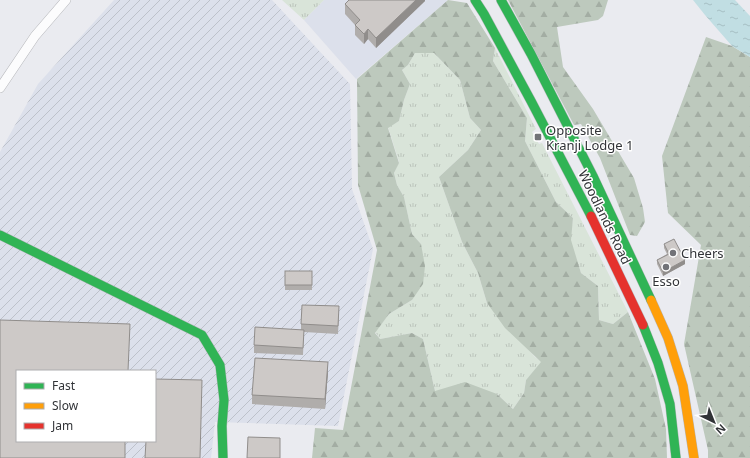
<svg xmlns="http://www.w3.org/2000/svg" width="750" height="458" font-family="'Noto Sans',sans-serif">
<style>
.built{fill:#dce0eb}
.industrial{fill:url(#industrial-furrows);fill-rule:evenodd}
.grass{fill:url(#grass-tufts)}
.forest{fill:url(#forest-firs);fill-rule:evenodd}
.water{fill:url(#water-ripples)}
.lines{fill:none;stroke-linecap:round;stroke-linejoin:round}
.street-casing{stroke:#b6b7bb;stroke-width:10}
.fast-casing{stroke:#b6b7bb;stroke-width:10}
.slow-casing{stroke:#b6b7bb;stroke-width:10}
.jam-casing{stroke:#b6b7bb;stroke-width:10}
.street{stroke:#fcfcfd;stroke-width:9}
.fast{stroke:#30b455;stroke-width:9}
.slow{stroke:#ff9f0a;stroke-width:9}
.jam{stroke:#e5322d;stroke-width:9}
.wall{fill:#b0adab}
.shaded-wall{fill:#908d8b}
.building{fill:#cdc9c7;stroke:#908d8b}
.poi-dot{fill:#727378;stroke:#fff;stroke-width:1.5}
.labels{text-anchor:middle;stroke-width:3;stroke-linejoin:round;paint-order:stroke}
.poi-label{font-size:13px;fill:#313337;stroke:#fff;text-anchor:start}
.street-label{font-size:13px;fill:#313337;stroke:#fff}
</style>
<defs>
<pattern id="industrial-furrows" width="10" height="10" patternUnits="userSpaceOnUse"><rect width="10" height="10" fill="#dce0eb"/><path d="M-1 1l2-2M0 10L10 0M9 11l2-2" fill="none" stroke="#bdc1ca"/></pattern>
<pattern id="grass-tufts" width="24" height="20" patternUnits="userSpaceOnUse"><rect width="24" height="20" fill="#d9e4d9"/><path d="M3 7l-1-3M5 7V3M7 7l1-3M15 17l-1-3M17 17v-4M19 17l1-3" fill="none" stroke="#bbc4bb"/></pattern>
<pattern id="forest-firs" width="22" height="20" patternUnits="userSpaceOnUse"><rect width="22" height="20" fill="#bdc9bd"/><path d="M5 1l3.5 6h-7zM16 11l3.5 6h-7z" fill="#a3ada3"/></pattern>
<pattern id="water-ripples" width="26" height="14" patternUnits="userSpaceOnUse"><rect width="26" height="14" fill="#c1dee3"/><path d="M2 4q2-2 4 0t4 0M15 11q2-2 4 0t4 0" fill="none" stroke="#a6bfc3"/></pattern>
</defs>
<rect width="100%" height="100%" fill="#eaebf0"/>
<!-- built -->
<path class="built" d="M324,0H448L356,79L304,20Z"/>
<!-- industrial -->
<path class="industrial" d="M114,0H272L350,84L352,189L373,249L338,426L215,422L211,458H0V152L38,84ZM17,371H155V441H17Z"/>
<!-- grass -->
<g class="grass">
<path d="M282,0H324L304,20Z"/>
<path d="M495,48L536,129L532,132L539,144L542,143L628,312L613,324L599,320L598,286L581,273L570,240L573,218L556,202L525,141L527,118L493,61Z"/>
<path d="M415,53H434L460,80L470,118L481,130L468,150L439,177L462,242L478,273L487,303L535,357L542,362L526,380L524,393L513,409L497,394L435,391L423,339L412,333L380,339L375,332L389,314L412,300L421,244L412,234L404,197L397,185L394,173L399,162L388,127L399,121L404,100L410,84L402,70L408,65Z"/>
</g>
<!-- forest -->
<g class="forest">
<path d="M448,0L467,3L495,48L493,61L527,118L525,141L556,202L573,218L571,240L581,273L598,286L599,320L613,324L628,312L655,379L666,429L667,458H312L315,428L343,430L377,250L358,185L357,79ZM415,53H434L460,80L470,118L481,130L468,150L439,177L462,242L478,273L487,303L505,328L541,362L526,380L524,393L513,409L497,394L465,382L435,391L423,339L412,333L380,339L375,333L389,314L412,300L423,284L425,266L421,244L412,234L404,197L397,185L394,173L399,163L388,128L399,121L404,100L410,84L402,70L408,65Z"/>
<path d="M508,0H608L603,16L598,20L557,27L563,67L593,109L634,178L643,208L645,222L637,236L630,235L600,158L581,124L574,125Z"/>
<path d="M706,37L732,46L750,57V458H708V450L684,344L701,245L668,213L662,156Z"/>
</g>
<!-- water -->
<path class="water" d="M693,0H735L750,16V57L732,46L705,15Z"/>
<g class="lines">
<!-- street casing -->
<g class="street-casing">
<path id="street" d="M0,88L35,36L66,0"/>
</g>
<!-- fast casing -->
<g class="fast-casing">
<g id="fast">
<path d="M475,0L484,14L531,101L591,216"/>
<path d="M501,0L531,54L593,176L651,300"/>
<path d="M0,235L202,335L220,365L224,400L222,426L223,458"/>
<path d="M643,325L658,363L670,404L676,458"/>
</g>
</g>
<!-- slow casing -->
<g class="slow-casing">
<path id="slow" d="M651,300L668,338L683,386L694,458"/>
</g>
<!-- jam casing -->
<g class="jam-casing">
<path id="jam" d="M591,216L643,325"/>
</g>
<!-- street -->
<use href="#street" class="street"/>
<!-- fast -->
<use href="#fast" class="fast"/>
<!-- slow -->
<use href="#slow" class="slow"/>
<!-- jam -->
<use href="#jam" class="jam"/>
</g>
<!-- wall -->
<g class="wall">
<path d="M425,0V1L376,48L368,39L364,44L355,35V25L345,14V4Z"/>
<path d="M664,244L685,264L663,276L657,264V260L667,254L664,248Z"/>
<rect x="285" y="271" width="27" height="19"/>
<path d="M339,314L338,334L304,332L303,355L254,353V345L301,330V324Z"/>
<path d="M328,372L325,409L252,404V395Z"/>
</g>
<!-- shaded-wall -->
<g class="shaded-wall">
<path d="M416,0H425V1L376,48V38Z"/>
<path d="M368,29V39L364,44V34Z"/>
<path d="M685,260V264L663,276V272Z"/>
<path d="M328,362V372L325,409V399Z"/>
</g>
<!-- building -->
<g class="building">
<path d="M349,0H416L376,38L368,29L364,34L355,25L360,20L345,4Z"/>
<path d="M674,239L685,260L663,272L657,260L669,254L664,244Z"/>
<rect x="285" y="271" width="27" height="14"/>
<path d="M302,305L339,306L338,326L301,324Z"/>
<path d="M0,320L130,324L128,371H17V441H125V458H0Z"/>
<path d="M255,327L304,330L303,348L254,345Z"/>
<path d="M255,358L328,362L325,399L252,395Z"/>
<path d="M155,379L202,380L200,458H145L146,441H155Z"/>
<path d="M248,437L280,438V458H247Z"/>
</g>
<!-- markers -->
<g class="poi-dot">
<rect x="534" y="133" width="8" height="8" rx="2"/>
<circle cx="673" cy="253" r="4"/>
<circle cx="666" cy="267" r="4"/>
</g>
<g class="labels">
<!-- poi labels -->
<g class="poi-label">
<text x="546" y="135">Opposite<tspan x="546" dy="15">Kranji Lodge 1</tspan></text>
<text x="681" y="258">Cheers</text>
<text x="666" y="286" text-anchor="middle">Esso</text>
</g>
<!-- street labels -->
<g class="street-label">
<text transform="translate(605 217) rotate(64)" y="5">Woodlands Road</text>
</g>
</g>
<!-- legend -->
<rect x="16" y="370" width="140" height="72" fill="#ffffff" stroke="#adadaf"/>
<rect x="24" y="383" width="20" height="6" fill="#30b455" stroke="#adadaf"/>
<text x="52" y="390" font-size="12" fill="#313337">Fast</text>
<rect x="24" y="403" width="20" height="6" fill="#ff9f0a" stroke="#adadaf"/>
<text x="52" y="410" font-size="12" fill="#313337">Slow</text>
<rect x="24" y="423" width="20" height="6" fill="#e5322d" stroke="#adadaf"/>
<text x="52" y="430" font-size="12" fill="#313337">Jam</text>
<!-- north arrow -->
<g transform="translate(714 422) rotate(137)" stroke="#ffffff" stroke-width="3" paint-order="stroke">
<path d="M0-3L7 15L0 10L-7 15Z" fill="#313337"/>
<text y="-6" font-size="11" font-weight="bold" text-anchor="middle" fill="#313337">N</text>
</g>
</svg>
